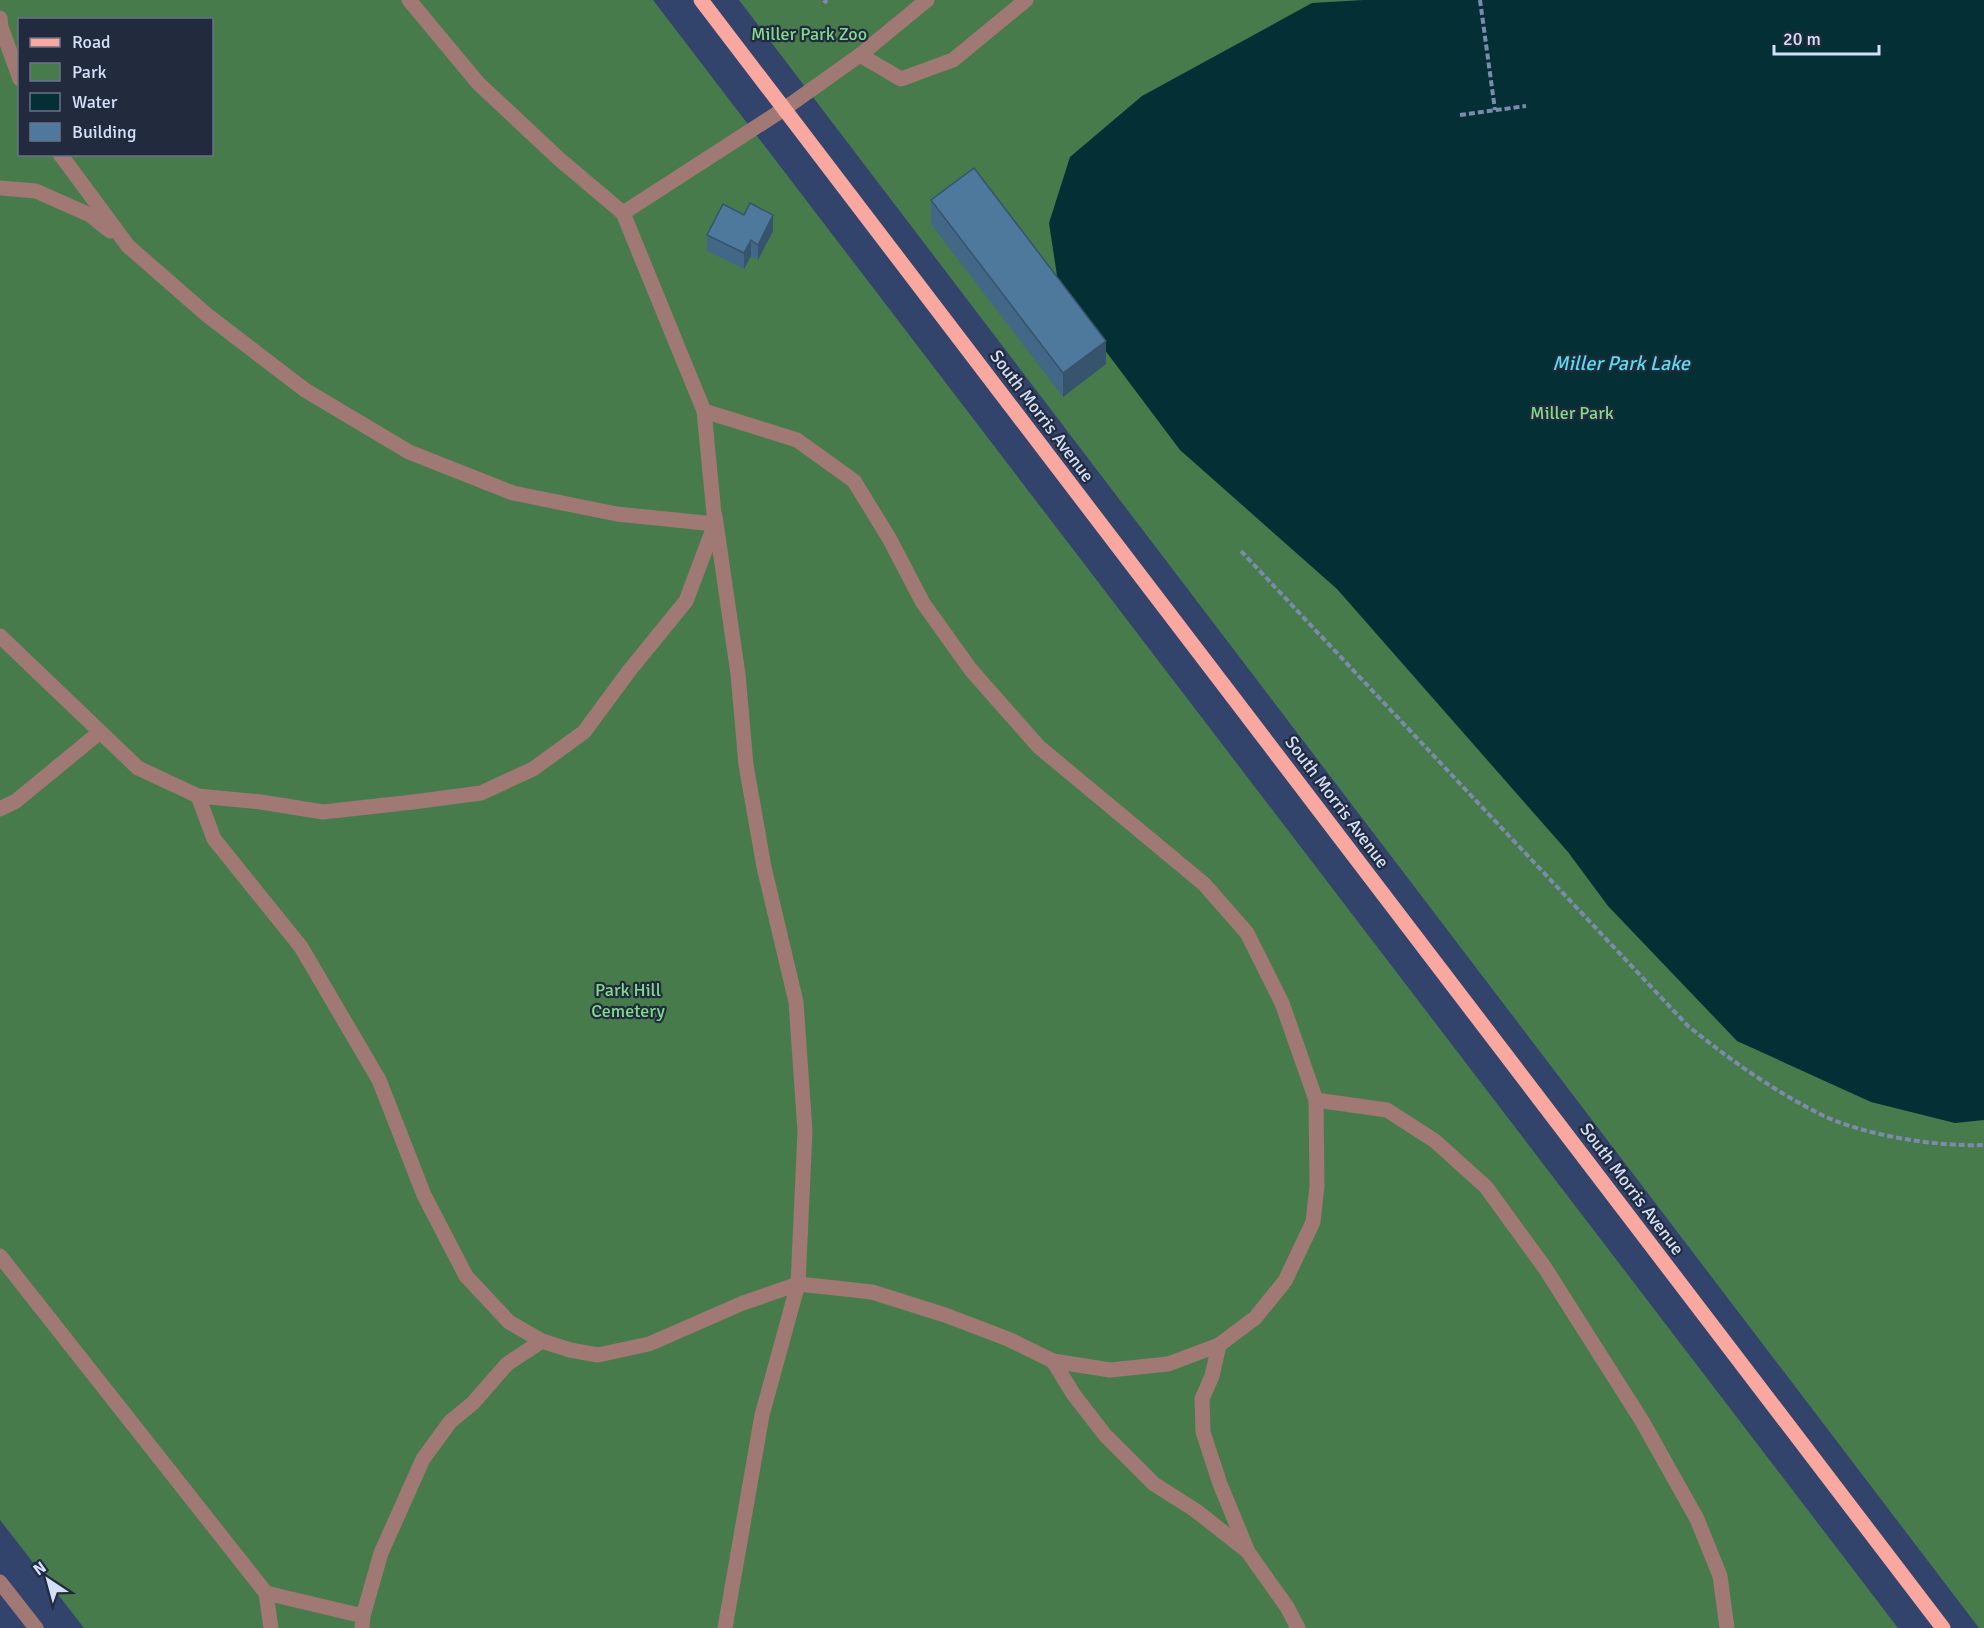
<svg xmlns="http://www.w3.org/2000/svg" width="1984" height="1628" font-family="Signika,sans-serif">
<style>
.green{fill:#487b4c;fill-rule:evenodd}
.water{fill:#043035}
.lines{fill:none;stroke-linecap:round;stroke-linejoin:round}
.path{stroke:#7c8bad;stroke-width:4;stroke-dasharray:6 3;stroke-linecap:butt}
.minor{stroke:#a07874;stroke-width:15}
.major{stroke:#f9a8a0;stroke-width:15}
.wall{fill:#436786}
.shaded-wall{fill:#37546d}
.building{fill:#4e789c;stroke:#37546d;stroke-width:1.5}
.labels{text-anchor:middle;stroke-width:4.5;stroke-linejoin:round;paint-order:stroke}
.park-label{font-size:18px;fill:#82db89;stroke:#222b3e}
.street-label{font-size:18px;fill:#d4e0f9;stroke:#222b3e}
.water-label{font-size:20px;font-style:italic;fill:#5addec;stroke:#222b3e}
</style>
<rect width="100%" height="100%" fill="#32436c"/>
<!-- green -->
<g class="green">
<path d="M0,0H653L1898,1628H84L0,1520ZM20,20H212V154H20Z"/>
<path d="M739,0H1984V1628H1979Z"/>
</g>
<!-- water -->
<path class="water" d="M1363,0H1984V1120L1955,1123L1871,1102L1737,1041L1608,906L1568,852L1337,589L1180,450L1059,289L1049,223L1070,157L1142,96L1312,3Z"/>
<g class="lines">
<!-- path -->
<g class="path">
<path d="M1480,0L1495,110"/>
<path d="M824,3L827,0"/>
<path d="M1460,115L1526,106"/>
<path d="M1241,551L1688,1026C1729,1059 1771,1089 1818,1113C1860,1135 1937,1147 1984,1145"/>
</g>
<!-- minor -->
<g class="minor">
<path d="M409,0L478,83L558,158L623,213L704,411L797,440L854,481L889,538L923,603L971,670L1039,747L1204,884L1247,933L1282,1003L1316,1100L1387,1110L1435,1141L1486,1187L1545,1268L1642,1421L1697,1519L1720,1576L1727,1628"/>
<path d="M927,0L860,55L901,79L953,60L1026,0"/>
<path d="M0,18L1,27L20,79"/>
<path d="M60,154L128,246L207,315L305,390L409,452L513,493L617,514L715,524L704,411"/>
<path d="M0,188L36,191L90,215L110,231"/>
<path d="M623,213L784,109L860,55"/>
<path d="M0,636L138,768L198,796L261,802L323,812L413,802L481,793L533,769L584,732L629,671L686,601L715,524"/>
<path d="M198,796L214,839L301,947L379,1080L424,1195L466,1276L509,1322L542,1341L570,1350L598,1355L649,1344L743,1303L798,1284L805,1131L796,1002L764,867L746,765L738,674L715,516"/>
<path d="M0,809L16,801L100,732"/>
<path d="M0,1256L266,1593L271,1628"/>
<path d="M1219,1345L1212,1376L1202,1399L1203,1432L1220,1484L1248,1552L1287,1607L1298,1628"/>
<path d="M1053,1361L1074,1395L1105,1435L1154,1484L1195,1510L1246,1550"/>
<path d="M0,1582L36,1628"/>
<path d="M266,1593L363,1616"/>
<path d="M362,1628L363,1616L381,1553L423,1459L450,1422L473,1403L507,1364L542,1341"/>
<path d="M725,1628L762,1415L798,1284L872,1292L945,1315L1008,1339L1053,1361L1110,1370L1168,1364L1219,1345L1255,1318L1285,1281L1313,1222L1317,1186L1316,1100"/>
</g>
<!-- major -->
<path class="major" d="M701,0L1943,1628"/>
</g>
<!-- wall -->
<g class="wall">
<path d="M931,200L1106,364L1063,397L931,224Z"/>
<path d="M773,231L758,260L751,256L744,269L707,251V235Z"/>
</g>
<!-- shaded-wall -->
<g class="shaded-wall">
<path d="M773,215V231L758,260V245Z"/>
<path d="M751,240V256L744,269V253Z"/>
<path d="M1106,341V364L1063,397V373Z"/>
</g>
<!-- building -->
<g class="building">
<path d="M974,168L1106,341L1063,373L931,200Z"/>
<path d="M750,203L773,215L758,245L751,240L744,253L707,235L723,204L744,215Z"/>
</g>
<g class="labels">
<!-- park labels -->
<g class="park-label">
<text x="809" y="40">Miller Park Zoo</text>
<text x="1572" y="419">Miller Park</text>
<text x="628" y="996">Park Hill<tspan x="628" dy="21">Cemetery</tspan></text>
</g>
<!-- street labels -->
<g class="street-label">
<text transform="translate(1042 416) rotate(53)" y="6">South Morris Avenue</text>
<text transform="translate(1337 802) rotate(53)" y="6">South Morris Avenue</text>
<text transform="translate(1632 1189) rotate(53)" y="6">South Morris Avenue</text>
</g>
<!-- water labels -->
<g class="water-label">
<text x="1621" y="370">Miller Park Lake</text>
</g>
</g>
<!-- legend -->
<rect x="18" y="18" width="195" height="138" fill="#222b3e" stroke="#697389" stroke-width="1.5"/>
<rect x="30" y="38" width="30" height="9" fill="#f9a8a0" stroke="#697389" stroke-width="1.5"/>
<text x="72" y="48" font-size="18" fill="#d4e0f9">Road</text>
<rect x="30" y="63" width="30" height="18" fill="#487b4c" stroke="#697389" stroke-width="1.5"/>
<text x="72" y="78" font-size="18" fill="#d4e0f9">Park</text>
<rect x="30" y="93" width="30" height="18" fill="#043035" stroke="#697389" stroke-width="1.5"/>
<text x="72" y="108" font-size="18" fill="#d4e0f9">Water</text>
<rect x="30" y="123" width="30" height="18" fill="#4e789c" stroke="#697389" stroke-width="1.5"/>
<text x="72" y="138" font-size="18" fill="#d4e0f9">Building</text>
<!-- north arrow -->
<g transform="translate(48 1580) rotate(324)" stroke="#222b3e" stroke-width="4.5" paint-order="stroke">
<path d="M0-4.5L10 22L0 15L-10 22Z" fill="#d4e0f9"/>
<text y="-9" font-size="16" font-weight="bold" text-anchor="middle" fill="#d4e0f9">N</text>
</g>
<!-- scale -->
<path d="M1774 45v9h105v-9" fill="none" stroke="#d4e0f9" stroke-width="3"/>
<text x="1783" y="45" font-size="18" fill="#d4e0f9" stroke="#222b3e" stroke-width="4.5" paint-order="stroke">20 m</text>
</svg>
